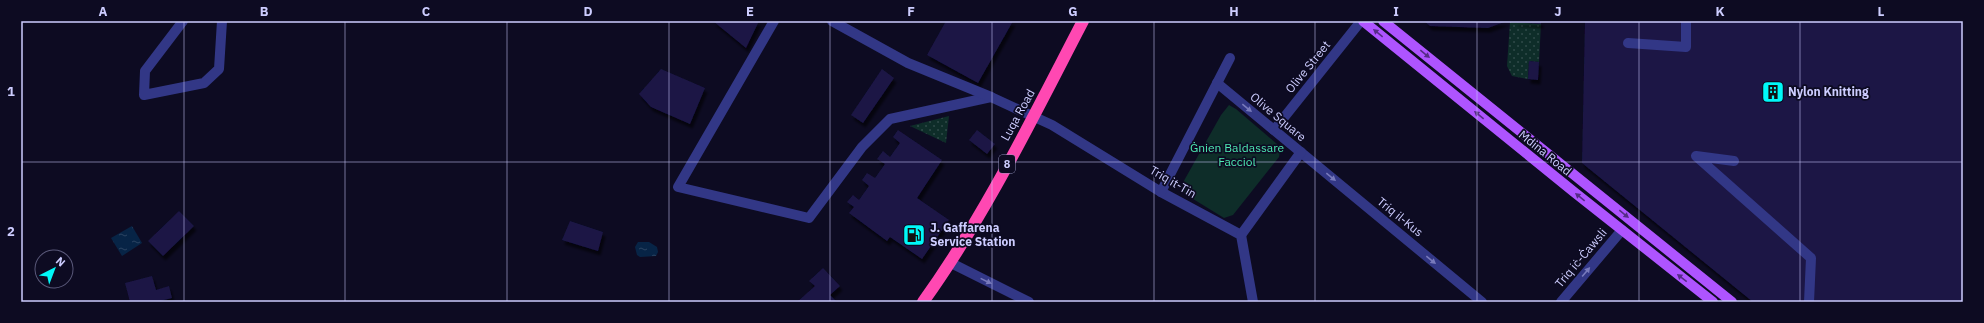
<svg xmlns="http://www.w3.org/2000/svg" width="1984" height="323" font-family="'IBM Plex Sans',sans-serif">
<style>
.grass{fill:url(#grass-dots)}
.park{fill:#0e2d29}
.water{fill:url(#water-ripples)}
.building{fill:#1b1645;filter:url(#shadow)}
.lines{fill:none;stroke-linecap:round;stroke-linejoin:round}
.minor{stroke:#323786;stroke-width:10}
.major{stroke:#ae54ff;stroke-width:10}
.highway{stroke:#ff48b2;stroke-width:12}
.oneway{fill:#552c85}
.oneway2{fill:#787abc}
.grid{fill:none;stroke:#cdcdff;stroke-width:1;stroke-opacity:0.55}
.labels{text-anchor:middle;stroke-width:3.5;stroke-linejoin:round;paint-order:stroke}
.shield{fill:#0d0b22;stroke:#9393bd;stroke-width:1}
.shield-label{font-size:11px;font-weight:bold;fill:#cdcdff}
.street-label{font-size:12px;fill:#cdcdff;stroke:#0d0b22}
.poi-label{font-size:12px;font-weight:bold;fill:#cdcdff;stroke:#0d0b22;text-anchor:start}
.park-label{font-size:12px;fill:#4eeab3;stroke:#0d0b22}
.neatline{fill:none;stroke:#cdcdff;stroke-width:1.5}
.grid-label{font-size:13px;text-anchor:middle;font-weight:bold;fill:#cdcdff}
</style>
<defs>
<pattern id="grass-dots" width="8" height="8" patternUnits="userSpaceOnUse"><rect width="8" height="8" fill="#0e2d29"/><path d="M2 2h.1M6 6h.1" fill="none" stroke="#304a49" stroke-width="1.8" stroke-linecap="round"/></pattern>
<pattern id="water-ripples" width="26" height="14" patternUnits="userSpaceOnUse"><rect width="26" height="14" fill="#072446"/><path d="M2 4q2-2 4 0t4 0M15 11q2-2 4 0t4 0" fill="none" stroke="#2a4362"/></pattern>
<filter id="shadow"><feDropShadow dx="2.5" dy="4.5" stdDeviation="1" flood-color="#0009"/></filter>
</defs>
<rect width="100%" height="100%" fill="#0d0b22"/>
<!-- grass -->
<g class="grass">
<path d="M1510,22L1541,24L1539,62L1529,61L1528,79L1512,76L1507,66Z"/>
<path d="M949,116L946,143L910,126Z"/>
</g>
<!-- park -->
<path class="park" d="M1229,105L1236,109L1277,144L1280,151L1279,157L1233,215L1224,218L1185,194L1181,186L1221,115Z"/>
<!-- water -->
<g class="water">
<path d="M132,226L142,243L122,256L111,238Z"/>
<path d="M638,242H649L657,247L658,252L656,256L640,257L637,255L635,247Z"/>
</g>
<!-- building -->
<g class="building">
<path d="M713,21H759L746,48Z"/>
<path d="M946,21H1013L978,83L927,55Z"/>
<path d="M1424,21H1507L1488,28L1430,26Z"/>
<path d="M1516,21H1541V24L1516,22Z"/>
<path d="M1585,21H1963V302H1753L1582,163Z"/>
<path d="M1529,61L1539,62L1538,80L1528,79Z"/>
<path d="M661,69L705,88L690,124L651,107L639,94Z"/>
<path d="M882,69L894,78L863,123L851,115Z"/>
<path d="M898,130L942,160L917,198L949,220L922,259L890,237L887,241L849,213L854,207L847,202L853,195L859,200L869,186L862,180L867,173L875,178L885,164L877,159L883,151L890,157L900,143L893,137Z"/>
<path d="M977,130L995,144L987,154L969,140Z"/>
<path d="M179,211L194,226L163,256L148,241Z"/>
<path d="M570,221L603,232L598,251L562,240Z"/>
<path d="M823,268L840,286L830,295L836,301L797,302L815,286L809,281Z"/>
<path d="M152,276L156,290L169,286L172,298L156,302H130L125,283Z"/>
</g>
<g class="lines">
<!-- minor -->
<g class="minor">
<path d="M183,21L145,71L144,95L204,83L219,69L222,21"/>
<path d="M774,21L678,187L809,218L862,147L890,119L991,97"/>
<path d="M832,21L908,63L991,97L1052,125L1161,192L1241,235L1253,302"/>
<path d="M1628,43L1686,47V21"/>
<path d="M1217,83L1482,302"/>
<path d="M1274,130L1361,21"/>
<path d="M1734,161L1696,156L1811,258L1809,302"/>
<path d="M1161,192L1230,58"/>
<path d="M1241,235L1301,152"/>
<path d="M951,263L1029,302"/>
<path d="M1561,302L1622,230"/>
</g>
<!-- major -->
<g class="major">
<path d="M1363,21L1574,192L1713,302"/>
<path d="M1383,21L1732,302"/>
</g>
<!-- highway -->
<path class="highway" d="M923,302C985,216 1034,115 1083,21"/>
</g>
<!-- one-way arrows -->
<defs><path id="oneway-solid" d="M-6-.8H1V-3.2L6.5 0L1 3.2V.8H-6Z"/></defs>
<g class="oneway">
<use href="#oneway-solid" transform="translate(1378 33) rotate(-141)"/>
<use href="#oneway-solid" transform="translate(1425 54) rotate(39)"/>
<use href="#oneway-solid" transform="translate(1479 115) rotate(-141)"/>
<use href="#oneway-solid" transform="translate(1580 197) rotate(-141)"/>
<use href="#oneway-solid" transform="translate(1624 214) rotate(39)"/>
<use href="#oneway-solid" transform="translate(1682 278) rotate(-142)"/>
</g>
<g class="oneway2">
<use href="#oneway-solid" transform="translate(1247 108) rotate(39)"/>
<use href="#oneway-solid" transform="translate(1331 177) rotate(39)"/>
<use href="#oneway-solid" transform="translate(1431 260) rotate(39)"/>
<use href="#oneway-solid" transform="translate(1586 272) rotate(-50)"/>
<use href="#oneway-solid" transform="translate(986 281) rotate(26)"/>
</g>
<!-- grid -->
<path class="grid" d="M184,21V302M345,21V302M507,21V302M669,21V302M830,21V302M992,21V302M1154,21V302M1315,21V302M1477,21V302M1639,21V302M1800,21V302M21,162H1963"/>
<!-- icons -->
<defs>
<g id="building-square" transform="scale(1.15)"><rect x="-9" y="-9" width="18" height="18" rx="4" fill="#00f8f8" stroke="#0d0b22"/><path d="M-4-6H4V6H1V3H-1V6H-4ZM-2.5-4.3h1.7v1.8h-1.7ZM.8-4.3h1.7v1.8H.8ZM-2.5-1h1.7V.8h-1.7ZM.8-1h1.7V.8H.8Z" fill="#111"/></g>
<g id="fuel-square" transform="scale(1.15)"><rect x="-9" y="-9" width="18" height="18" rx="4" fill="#00f8f8" stroke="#0d0b22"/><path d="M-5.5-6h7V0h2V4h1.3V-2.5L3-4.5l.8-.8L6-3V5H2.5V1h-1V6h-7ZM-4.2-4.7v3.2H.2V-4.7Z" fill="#111"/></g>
</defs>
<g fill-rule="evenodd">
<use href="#building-square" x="1773" y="92"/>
<use href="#fuel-square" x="914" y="235"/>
</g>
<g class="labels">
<!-- shield labels -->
<rect class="shield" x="999" y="155" width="16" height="18" rx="3"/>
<g class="shield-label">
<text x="1007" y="168">8</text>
</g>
<!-- street labels -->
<g class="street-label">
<text transform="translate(1308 67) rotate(-51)" y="4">Olive Street</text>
<text transform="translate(1018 115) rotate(-61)" y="4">Luqa Road</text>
<text transform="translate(1278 117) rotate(40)" y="4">Olive Square</text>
<text transform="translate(1545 153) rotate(39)" y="4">Mdina Road</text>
<text transform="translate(1173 182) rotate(30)" y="4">Triq it-Tin</text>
<text transform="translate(1400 217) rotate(39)" y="4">Triq il-Kus</text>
<text transform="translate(1581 258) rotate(-50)" y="4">Triq iċ-Ċawsli</text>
</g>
<!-- poi labels -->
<g class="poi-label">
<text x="1788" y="96">Nylon Knitting</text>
<text x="930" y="232">J. Gaffarena<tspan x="930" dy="14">Service Station</tspan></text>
</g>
<!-- park labels -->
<g class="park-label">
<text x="1237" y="152">Ġnien Baldassare<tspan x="1237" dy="14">Facciol</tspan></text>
</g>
</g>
<!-- border -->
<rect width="1984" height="323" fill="none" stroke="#0d0b22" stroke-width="44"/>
<!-- north arrow -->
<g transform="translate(54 269) rotate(42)"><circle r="19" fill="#0d0b22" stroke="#5a597a"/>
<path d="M0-3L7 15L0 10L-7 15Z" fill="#00f8f8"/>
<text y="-6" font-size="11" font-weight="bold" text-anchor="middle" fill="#cdcdff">N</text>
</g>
<rect x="22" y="22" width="1940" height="279" class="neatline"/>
<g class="grid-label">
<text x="103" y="16">A</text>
<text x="264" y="16">B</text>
<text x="426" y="16">C</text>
<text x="588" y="16">D</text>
<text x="750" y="16">E</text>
<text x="911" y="16">F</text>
<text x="1073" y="16">G</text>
<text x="1234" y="16">H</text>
<text x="1396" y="16">I</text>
<text x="1558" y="16">J</text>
<text x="1720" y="16">K</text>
<text x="1881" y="16">L</text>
<text x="11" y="96">1</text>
<text x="11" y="236">2</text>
</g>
</svg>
